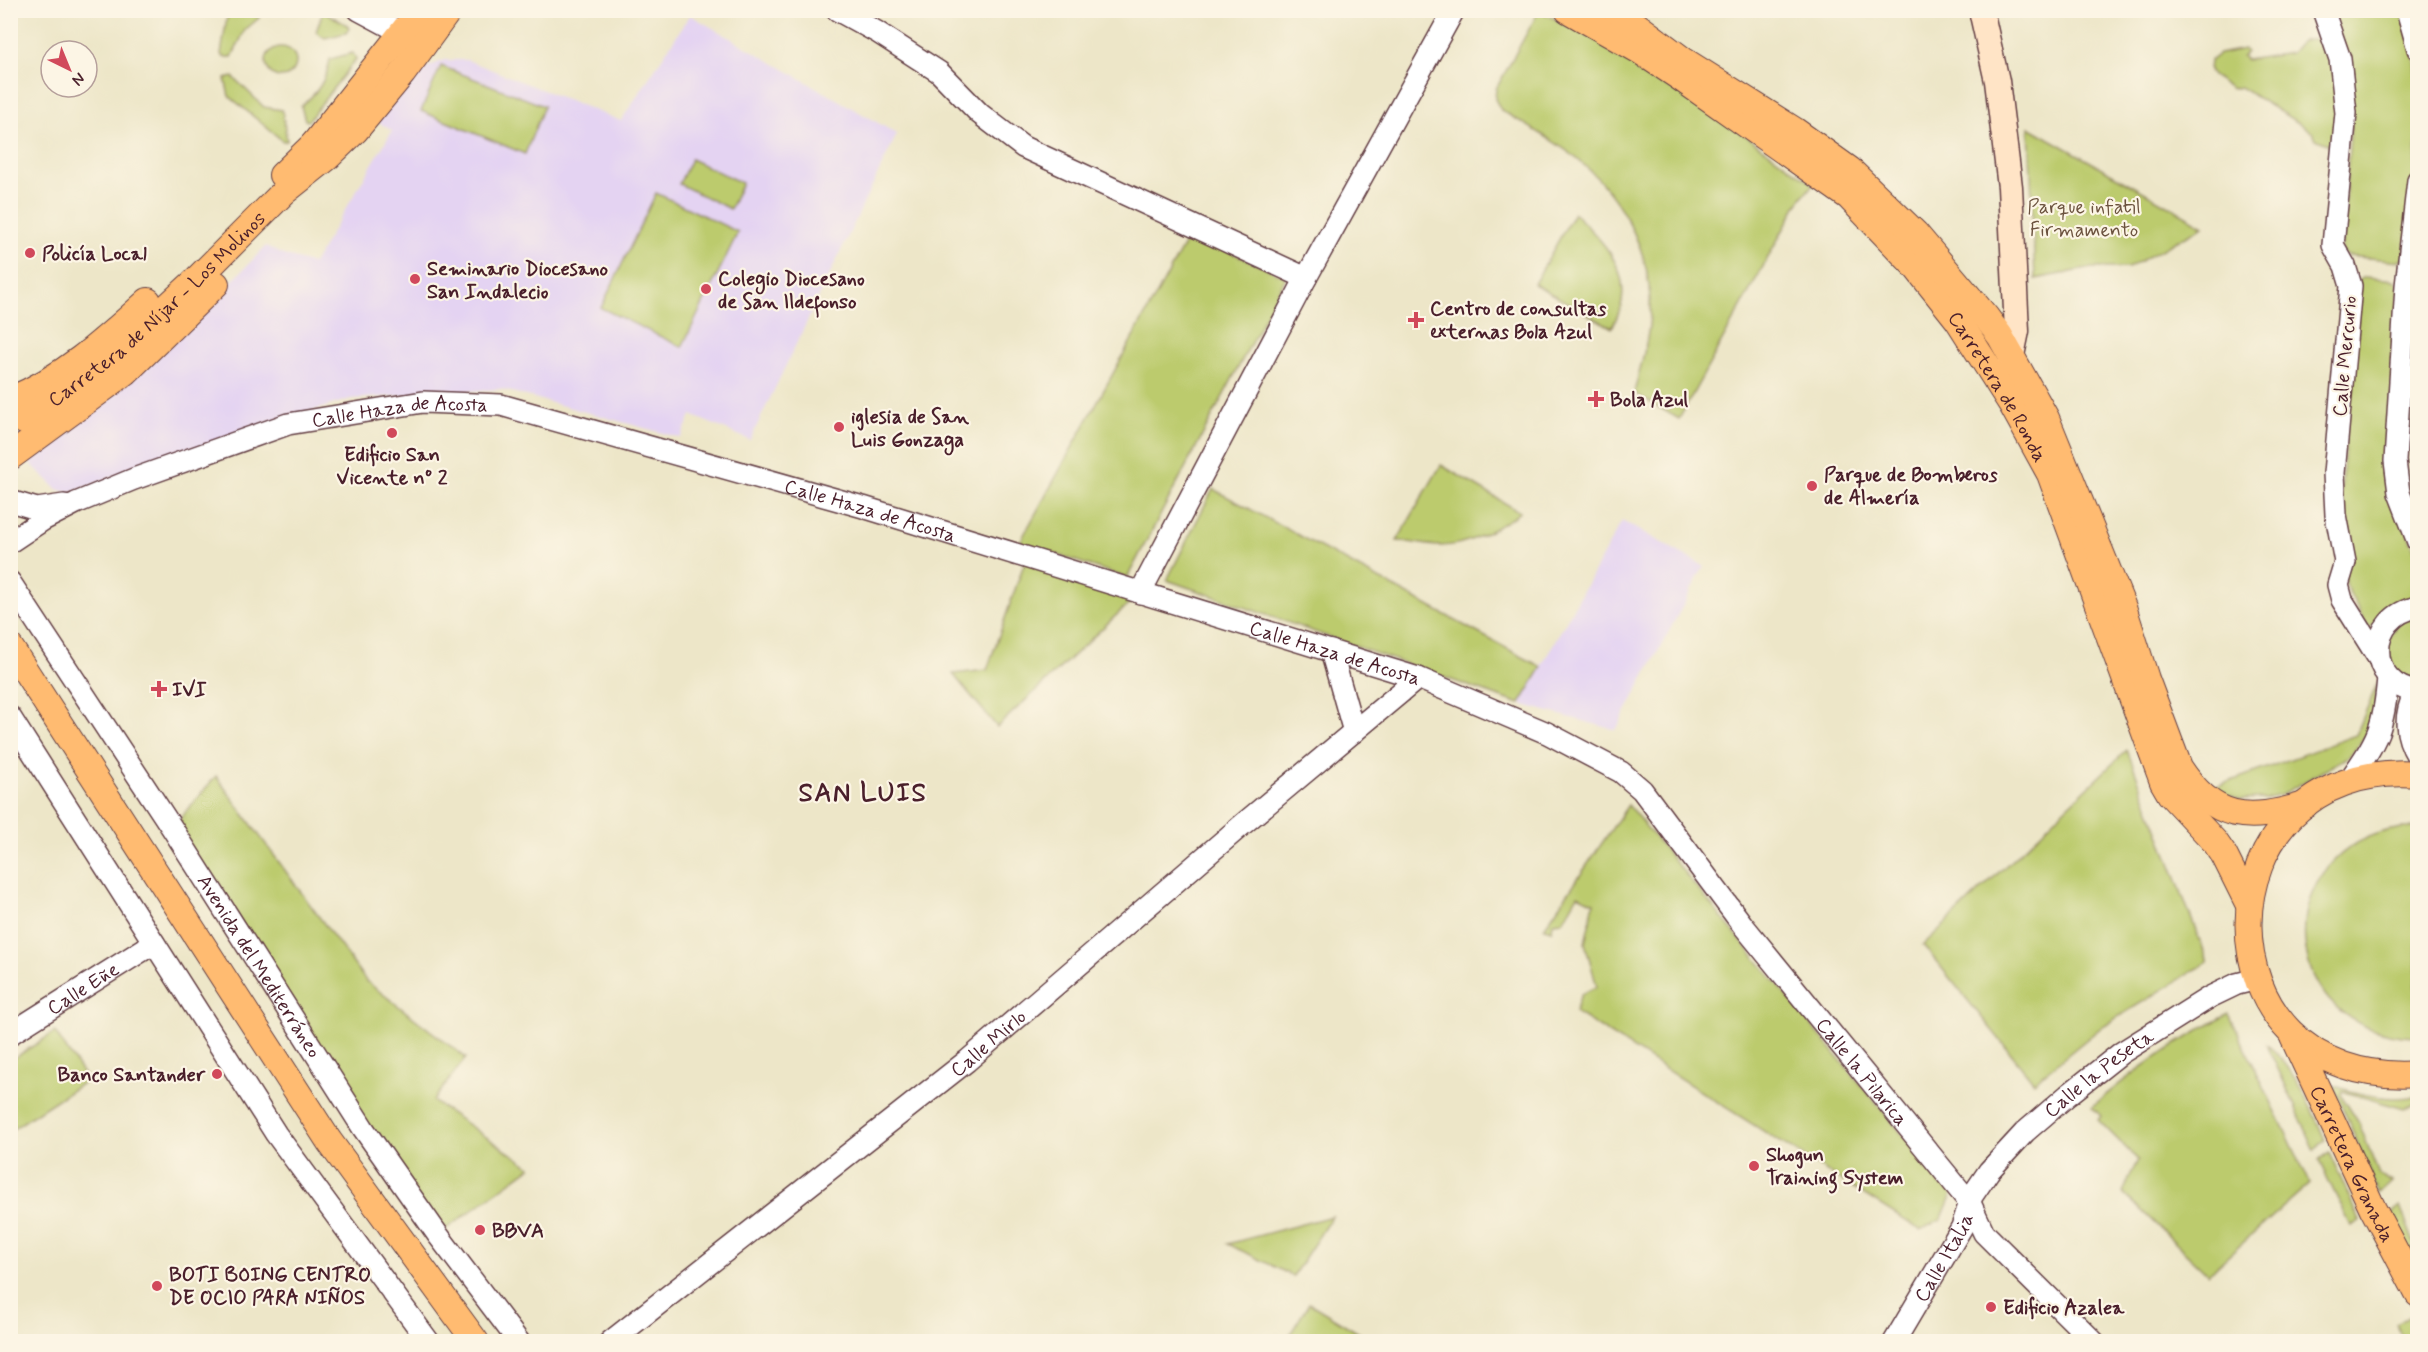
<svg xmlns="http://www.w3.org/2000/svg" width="2428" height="1352" font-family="Mynerve,sans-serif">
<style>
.built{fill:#e4d3f2}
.green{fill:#bccb6d;stroke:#83754c;stroke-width:1.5}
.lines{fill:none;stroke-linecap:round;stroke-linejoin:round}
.tertiary-casing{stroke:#623d43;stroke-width:24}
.secondary-casing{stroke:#623d43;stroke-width:27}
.primary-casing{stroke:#623d43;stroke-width:28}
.tertiary{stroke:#fff;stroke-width:21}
.secondary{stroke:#ffe4c6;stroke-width:24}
.primary{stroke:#ffbb71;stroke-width:26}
.poi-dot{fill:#d1495b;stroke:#fcf5e5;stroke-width:2}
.labels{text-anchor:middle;stroke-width:4.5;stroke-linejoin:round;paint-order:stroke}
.park-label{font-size:20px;fill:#6c533f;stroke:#fcf5e5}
.poi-label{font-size:20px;font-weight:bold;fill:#4a1f2b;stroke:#fcf5e5;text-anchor:start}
.street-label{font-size:20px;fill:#4a1f2b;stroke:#fcf5e5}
.district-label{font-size:26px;font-weight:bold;letter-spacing:1.5px;fill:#4a1f2b;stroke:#fcf5e5}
</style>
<rect width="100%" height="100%" fill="#fcf5e5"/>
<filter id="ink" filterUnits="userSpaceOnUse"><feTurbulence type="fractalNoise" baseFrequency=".0167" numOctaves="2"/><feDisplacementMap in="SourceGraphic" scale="12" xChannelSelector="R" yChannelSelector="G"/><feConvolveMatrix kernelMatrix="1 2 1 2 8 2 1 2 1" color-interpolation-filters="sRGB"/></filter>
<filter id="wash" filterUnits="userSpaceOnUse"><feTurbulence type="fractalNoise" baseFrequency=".008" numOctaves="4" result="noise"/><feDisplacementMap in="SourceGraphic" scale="24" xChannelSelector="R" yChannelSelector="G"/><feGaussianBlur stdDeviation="1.35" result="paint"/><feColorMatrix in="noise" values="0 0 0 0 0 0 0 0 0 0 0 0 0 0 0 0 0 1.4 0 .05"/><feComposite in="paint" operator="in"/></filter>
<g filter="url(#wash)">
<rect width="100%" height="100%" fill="#ede6c8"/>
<!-- built -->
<g class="built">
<path d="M690,15L897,134L750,440L691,415L681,438L501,389L351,399L246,431L120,474L70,493L57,489L30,463L29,453L155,361L266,246L283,255L313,264L392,131L377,121L401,90L422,70L444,60H467L621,121Z"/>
<path d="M1622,521L1704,566L1616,730L1520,704Z"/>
</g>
<!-- green -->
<g class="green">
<path d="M228,11H258L259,18L245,30L232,57H223L221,54Z"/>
<path d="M323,11L347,25L349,29L346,33L325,38L316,32Z"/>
<path d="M1539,11L1645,63L1813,184L1798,203L1679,419L1634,393C1641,363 1651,334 1650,303C1650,245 1616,189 1571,154C1549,137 1524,124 1501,110L1495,99L1496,89Z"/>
<path d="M2328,11H2401C2405,25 2411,40 2414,54C2426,116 2411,193 2405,256L2400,261L2348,256L2341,252L2351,123Z"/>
<path d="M2326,38L2340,92L2333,147L2316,139L2313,132L2240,87L2232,89L2212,76L2209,70L2210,61L2219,54L2244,49L2246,52L2242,56L2246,60L2291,53L2301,41Z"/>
<circle cx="281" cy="62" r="15"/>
<path d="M353,53L356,59L308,121L305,120L301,106C318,92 326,81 330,59Z"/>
<path d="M441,66L544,106L525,154L421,111Z"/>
<path d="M233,77L264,107L282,110L287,141H283L229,96L225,79Z"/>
<path d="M2029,127L2204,226L2128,268H2092L2035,279Z"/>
<path d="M691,159L742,183L730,209L679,184Z"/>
<path d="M656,193L738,232L682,347L601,308Z"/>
<path d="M1574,213C1599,237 1631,268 1621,306C1619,313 1615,321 1612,328L1534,284Z"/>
<path d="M1190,234L1286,277L1127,578L1020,542Z"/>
<path d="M2365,277L2394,280L2399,284L2392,491L2417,557V598L2395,605L2370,627L2367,626L2345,584L2340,504L2359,280Z"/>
<path d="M1441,465L1520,512C1496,529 1469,546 1439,546C1425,545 1411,542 1397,541Z"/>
<path d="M1213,489L1517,654L1542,667L1520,704L1167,580Z"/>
<path d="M1026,558L1140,593L997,727L953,674L987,670Z"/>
<path d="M2417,615V683L2403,679L2389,663L2387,642L2398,623Z"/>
<path d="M2377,684C2376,714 2370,742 2344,759L2281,795L2266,799L2239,800L2212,788L2356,735Z"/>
<path d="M2127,750L2208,962L2103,1026L2034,1082L1923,945Z"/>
<path d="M216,776L366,981L466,1058L433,1101L531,1167L438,1235L172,828Z"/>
<path d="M1628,805L1952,1194L1941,1220L1920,1230L1575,1012L1581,994L1597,987L1585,943L1594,903L1578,895L1563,921L1553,922L1552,930L1544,928Z"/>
<path d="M2402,828H2417L2416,1037C2275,1034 2265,849 2402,828Z"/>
<path d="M2229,1014L2310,1183L2208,1274L2122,1192L2138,1160L2098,1120L2101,1116L2092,1107C2133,1070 2180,1040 2229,1014Z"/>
<path d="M55,1032L87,1080L11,1130V1060Z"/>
<path d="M2267,1045C2291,1062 2314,1113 2325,1140L2315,1150Z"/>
<path d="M2333,1085C2359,1095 2390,1101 2417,1096V1103L2404,1109L2342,1091L2341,1095L2359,1123L2379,1175L2392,1182L2379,1194Z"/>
<path d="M2329,1152L2360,1221L2351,1226L2319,1161Z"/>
<path d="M2400,1206L2417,1251V1267L2389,1216Z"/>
<path d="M1332,1216L1293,1276L1228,1244Z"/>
<path d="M1309,1303L1372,1341H1286Z"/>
<path d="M2411,1316L2417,1327V1341H2405L2396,1323Z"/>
</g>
</g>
<g filter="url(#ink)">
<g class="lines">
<!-- tertiary casing -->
<g class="tertiary-casing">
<g id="tertiary">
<path d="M359,10L402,33"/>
<path d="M837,10L877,32L939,72L980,114L1023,147L1306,278"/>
<path d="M2323,10L2340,59L2346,113L2333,245L2345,266L2351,286L2334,473L2336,515L2345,562L2338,585L2342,600L2379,659"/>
<path d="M2407,10L2418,49"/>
<path d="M2418,180L2406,286L2395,461L2399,493L2418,542"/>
<path d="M10,501L37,509L64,505"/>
<path id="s1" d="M10,542L43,520L76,503L134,479L288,424L423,402L501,405L863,507L1418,678L1547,733L1621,772L1642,790L1742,924L1970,1203L1984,1233L2094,1342"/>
<path id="s2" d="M10,582L172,828L363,1128L438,1235L519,1342"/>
<path d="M1140,593L1306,278L1454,10"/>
<path d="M2418,607C2366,616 2365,685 2418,692"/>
<path d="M1331,651L1354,732"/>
<path d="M2415,692C2404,715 2404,735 2418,757"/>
<path d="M10,717L276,1134L429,1342"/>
<path d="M2348,782C2378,739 2384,729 2388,677"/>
<path id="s3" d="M10,1034L154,943"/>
<path id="s4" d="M610,1342L967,1061L1242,825L1418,678"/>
<path id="s5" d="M1894,1342L1962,1227L1972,1196L1989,1171L2025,1132L2068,1095L2121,1053L2210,997L2237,984L2257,979"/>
</g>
</g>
<!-- secondary casing -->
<g class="secondary-casing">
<path id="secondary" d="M1981,10L1997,81L2010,187L2017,331L2009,370"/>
</g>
<!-- primary casing -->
<g class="primary-casing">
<g id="primary">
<path id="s6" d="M1568,10L1640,51L1679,77L1849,197L1915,266L1958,320L2012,405L2050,474L2163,782L2170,794L2215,842L2224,855L2248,903"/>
<path d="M1616,10L1683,60L1794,130L1850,170L1915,233L1986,317L2000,336L2046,418L2124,610L2146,679L2179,767C2214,821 2247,822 2305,805"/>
<path d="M305,159L314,144L420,10"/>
<path d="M282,175L314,144"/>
<path d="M10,400C64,378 106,339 148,301"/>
<path id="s7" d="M24,421L117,353L193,283L284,192L328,157L355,131L403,73L449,10"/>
<path d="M10,457L126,372L216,284"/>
<path d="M10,647L329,1141L476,1342"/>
<path d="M2418,774C2194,757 2190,1091 2418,1074"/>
<path id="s8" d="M2293,1037L2373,1209L2418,1294"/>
</g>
</g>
<!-- tertiary -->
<use href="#tertiary" class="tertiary"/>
<!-- secondary -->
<use href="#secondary" class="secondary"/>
<!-- primary -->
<use href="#primary" class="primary"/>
</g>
</g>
<!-- markers -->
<g class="poi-dot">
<circle cx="30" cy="253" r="6"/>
<circle cx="415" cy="279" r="6"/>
<circle cx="706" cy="289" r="6"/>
<path d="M1413 311h6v6h6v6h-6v6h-6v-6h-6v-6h6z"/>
<path d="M1593 390h6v6h6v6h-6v6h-6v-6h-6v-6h6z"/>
<circle cx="839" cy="427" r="6"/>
<circle cx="392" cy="433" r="6"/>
<circle cx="1812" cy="486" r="6"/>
<path d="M156 680h6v6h6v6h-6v6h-6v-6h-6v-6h6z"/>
<circle cx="217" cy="1074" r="6"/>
<circle cx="1754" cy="1166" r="6"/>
<circle cx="480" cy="1230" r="6"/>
<circle cx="157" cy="1286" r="6"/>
<circle cx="1991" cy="1307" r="6"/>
</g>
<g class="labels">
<!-- park labels -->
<g class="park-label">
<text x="2084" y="213">Parque infatil<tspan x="2084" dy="23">Firmamento</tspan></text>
</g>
<!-- poi labels -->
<g class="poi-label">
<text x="42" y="260">Policía Local</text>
<text x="427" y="275">Seminario Diocesano<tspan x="427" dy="23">San Indalecio</tspan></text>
<text x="718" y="285">Colegio Diocesano<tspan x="718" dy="23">de San Ildefonso</tspan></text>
<text x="1430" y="315">Centro de consultas<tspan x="1430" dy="23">externas Bola Azul</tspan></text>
<text x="1610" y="406">Bola Azul</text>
<text x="851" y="423">iglesia de San<tspan x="851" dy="23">Luis Gonzaga</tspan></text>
<text x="392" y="461" text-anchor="middle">Edificio San<tspan x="392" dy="23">Vicente nº 2</tspan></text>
<text x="1824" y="481">Parque de Bomberos<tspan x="1824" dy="23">de Almería</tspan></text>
<text x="172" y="696">IVI</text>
<text x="205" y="1081" text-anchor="end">Banco Santander</text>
<text x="1766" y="1161">Shogun<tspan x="1766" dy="23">Training System</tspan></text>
<text x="492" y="1237">BBVA</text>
<text x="169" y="1281">BOTI BOING CENTRO<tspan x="169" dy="23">DE OCIO PARA NIÑOS</tspan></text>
<text x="2003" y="1314">Edificio Azalea</text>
</g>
<!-- street labels -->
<g class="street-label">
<text dy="7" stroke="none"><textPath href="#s7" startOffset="174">Carretera de Níjar - Los Molinos</textPath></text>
<text transform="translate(2344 356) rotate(-85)" y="7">Calle Mercurio</text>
<text dy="7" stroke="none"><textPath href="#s6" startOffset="580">Carretera de Ronda</textPath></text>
<text dy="7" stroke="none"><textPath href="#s1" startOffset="416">Calle Haza de Acosta</textPath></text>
<text dy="7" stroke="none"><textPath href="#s1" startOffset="902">Calle Haza de Acosta</textPath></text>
<text dy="7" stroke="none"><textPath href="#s1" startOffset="1388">Calle Haza de Acosta</textPath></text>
<text dy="7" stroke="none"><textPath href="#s2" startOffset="458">Avenida del Mediterráneo</textPath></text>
<text dy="7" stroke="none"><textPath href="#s3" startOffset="86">Calle Eñe</textPath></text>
<text dy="7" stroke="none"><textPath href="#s4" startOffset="482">Calle Mirlo</textPath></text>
<text dy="7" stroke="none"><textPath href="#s1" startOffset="2084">Calle la Pilarica</textPath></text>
<text dy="7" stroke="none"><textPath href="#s5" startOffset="344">Calle la Peseta</textPath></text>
<text dy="7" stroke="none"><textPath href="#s8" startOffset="140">Carretera Granada</textPath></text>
<text dy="7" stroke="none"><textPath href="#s5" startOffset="98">Calle Italia</textPath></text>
</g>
<!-- district labels -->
<g class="district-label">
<text x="863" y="801">SAN LUIS</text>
</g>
</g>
<!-- margin -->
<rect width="2428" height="1352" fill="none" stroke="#fcf5e5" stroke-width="36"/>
<!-- north arrow -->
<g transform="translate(69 69) rotate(137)"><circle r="28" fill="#fcf5e5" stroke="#b59f9b" stroke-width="1.5"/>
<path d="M0-4.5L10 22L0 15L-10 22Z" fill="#d1495b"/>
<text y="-9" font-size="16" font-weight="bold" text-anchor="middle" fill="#4a1f2b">N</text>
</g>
</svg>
